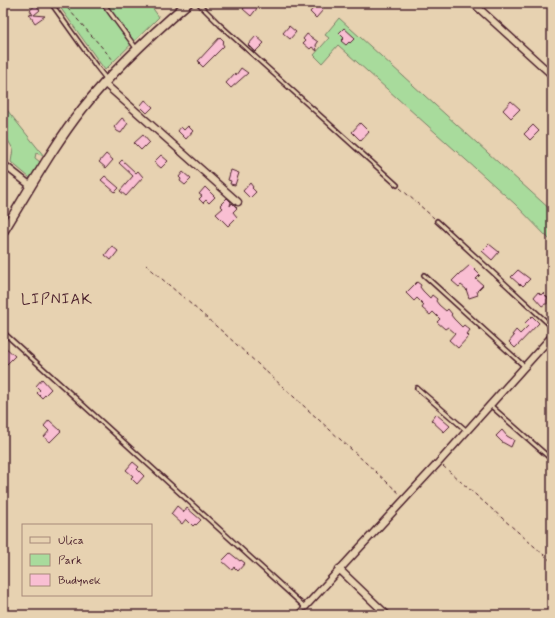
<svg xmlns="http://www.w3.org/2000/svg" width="555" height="618" font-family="Mynerve,sans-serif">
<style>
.green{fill:#a8db9c;stroke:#797d64}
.building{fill:#f9bfd3;stroke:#4a1f2b}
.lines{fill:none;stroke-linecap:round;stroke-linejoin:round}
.service-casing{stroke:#4a1f2b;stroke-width:6}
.minor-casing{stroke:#4a1f2b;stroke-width:9}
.tertiary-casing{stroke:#4a1f2b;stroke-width:11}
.path{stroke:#4a1f2b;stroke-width:1;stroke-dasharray:4 3;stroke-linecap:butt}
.service{stroke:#e7d2b1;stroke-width:3}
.minor{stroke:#e7d2b1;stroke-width:6}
.tertiary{stroke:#e7d2b1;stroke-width:8}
.labels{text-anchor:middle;stroke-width:3;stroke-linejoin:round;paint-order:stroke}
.quarter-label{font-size:15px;letter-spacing:1px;fill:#4a1f2b;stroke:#e7d2b1}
</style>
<rect width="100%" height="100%" fill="#e7d2b1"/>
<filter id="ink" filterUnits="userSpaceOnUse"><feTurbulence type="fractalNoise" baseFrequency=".025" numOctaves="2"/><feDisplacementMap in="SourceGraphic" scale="8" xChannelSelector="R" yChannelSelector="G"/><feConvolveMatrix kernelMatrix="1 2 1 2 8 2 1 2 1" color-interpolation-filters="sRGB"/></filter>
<g filter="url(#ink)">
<!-- green -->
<g class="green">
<path d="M57,3H149L159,17L105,70Z"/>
<path d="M339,18L552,211V242L515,204L338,45L322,63L314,55L329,38L325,35Z"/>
<path d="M3,105L44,156L36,153L35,158L40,162L30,178L11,162L13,149L3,132Z"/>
</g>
<!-- building -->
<g class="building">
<path d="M248,3H253L258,7L251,16L243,9Z"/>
<path d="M317,4L323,10L316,18L310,12Z"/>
<path d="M36,5L40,10L34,15L45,16L35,23L29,14L33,15L30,10Z"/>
<path d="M289,26L296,32L290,39L283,33Z"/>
<path d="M344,28L355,38L350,43L349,42L346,45L341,41L344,38L339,33Z"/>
<path d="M307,34L318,42L316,45L317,51L312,47L310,49L303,43L305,41L303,39Z"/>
<path d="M256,36L264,43L255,52L248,45Z"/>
<path d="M220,37L224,41L222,43L224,46L203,67L199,63L200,62L198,61Z"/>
<path d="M241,68L248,73L231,88L226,83L235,73L236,75Z"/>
<path d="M145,100L153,107L147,113L141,107L142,106L141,105Z"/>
<path d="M511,101L520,109L511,118L503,110Z"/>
<path d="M122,118L128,123L121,133L117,131L114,127Z"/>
<path d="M360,123L369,132L361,141L352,132Z"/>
<path d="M533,125L539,131L530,140L524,134Z"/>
<path d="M188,126L193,131L186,139L178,131L181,127L184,130Z"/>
<path d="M143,135L149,142L141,150L134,143Z"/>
<path d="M106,154L113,160L106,168L99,162Z"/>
<path d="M161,155L168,161L161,168L154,162Z"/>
<path d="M122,160L136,173L138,171L143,177L126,196L120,191L133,176L119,163Z"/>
<path d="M231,170L239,173L235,185L230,184L231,181L228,180Z"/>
<path d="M183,172L191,179L185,185L180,181L181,179L179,177Z"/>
<path d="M105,176L119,188L115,192L101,180Z"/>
<path d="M250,183L253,187L252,188L256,192L250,198L243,191Z"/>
<path d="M205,187L215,197L209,203L206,200L203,203L199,199L202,196L199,194Z"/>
<path d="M227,198L231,202L230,206L232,203L237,208L233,212L237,217L228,226L216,214L223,208L220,205Z"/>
<path d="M489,244L499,252L492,260L482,251Z"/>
<path d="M112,246L118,251L111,260L105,255Z"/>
<path d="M470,265L480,275L476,279L483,285L477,291L478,295L469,298L466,289L461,285L459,287L452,281L461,272H462Z"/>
<path d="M518,270L530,279L523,286L521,284L520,285L511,277Z"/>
<path d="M417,282L421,285L420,287L423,291L430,298L432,295L437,299L436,301L439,305L446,311L448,309L452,314L451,315L454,319L462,327L464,325L470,330L467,334L469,336L458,348L449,340L455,333L448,327L445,329L437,322L440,319L433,312L430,315L422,308L424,305L417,298L414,301L406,293Z"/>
<path d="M538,292L541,295L543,293L548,298L547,299V304H545L542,306L534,297Z"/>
<path d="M532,316L539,323L515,348L509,342L514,336L512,335L516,330L520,334L528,326L525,323Z"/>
<path d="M3,345L15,356L3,368Z"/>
<path d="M42,379L51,389L42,398L37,393L40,390L36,386Z"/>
<path d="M436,414L450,426L444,432L431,420Z"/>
<path d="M49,420L61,431L50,442L44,437L49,431L44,426Z"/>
<path d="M502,430L507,436L514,440L511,447L502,442L496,436Z"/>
<path d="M133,462L139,467L137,469L144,476L137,484L131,478L133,476L126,470Z"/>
<path d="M177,506L184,512L187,508L201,520L196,525L195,524L193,526L186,519L182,524L171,514Z"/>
<path d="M230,553L240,561L241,560L245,563L238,571L234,567L232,570L222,561Z"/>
</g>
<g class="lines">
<!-- service casing -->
<g class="service-casing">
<g id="service">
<path d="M51,3L96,66L107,80"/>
<path d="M103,3L136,48"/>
<path d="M198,3L220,25L397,185"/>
<path d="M437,221L552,327"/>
<path d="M424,275L524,366"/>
<path d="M3,332L305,607L298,615"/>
<path d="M417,388L467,431"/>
<path d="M490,405L552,460"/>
</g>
</g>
<!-- minor casing -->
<g class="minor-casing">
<g id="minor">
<path d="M473,3L552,75"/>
<path d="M104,83L238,202"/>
<path d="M3,164L31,186"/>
<path d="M339,569L387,615"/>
<path d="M305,607L439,462L552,336"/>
</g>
</g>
<!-- tertiary casing -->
<g class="tertiary-casing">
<path id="tertiary" d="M3,232C29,190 53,146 83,108C114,69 151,35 188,3"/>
</g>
<!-- path -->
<g class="path">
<path d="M63,3L114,61"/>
<path d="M400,188L434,218"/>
<path d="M146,265L224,333L400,494"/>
<path d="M443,466L552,562"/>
</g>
<!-- service -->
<use href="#service" class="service"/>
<!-- minor -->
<use href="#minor" class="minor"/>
<!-- tertiary -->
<use href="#tertiary" class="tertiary"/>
</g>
</g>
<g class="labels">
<!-- quarter labels -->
<g class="quarter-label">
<text x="57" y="304">LIPNIAK</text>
</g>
</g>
<!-- margin -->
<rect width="555" height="618" fill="none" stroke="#e7d2b1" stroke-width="16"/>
<rect x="8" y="8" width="539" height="602" fill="none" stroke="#4a1f2b" stroke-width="1.5" filter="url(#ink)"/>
<!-- legend -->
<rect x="22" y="524" width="130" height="72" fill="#e7d2b1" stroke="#a88a7b"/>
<rect x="30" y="537" width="20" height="6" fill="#e7d2b1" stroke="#a88a7b"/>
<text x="58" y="544" font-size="12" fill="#4a1f2b">Ulica</text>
<rect x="30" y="554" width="20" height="12" fill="#a8db9c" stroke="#a88a7b"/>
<text x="58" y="564" font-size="12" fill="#4a1f2b">Park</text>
<rect x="30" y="574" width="20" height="12" fill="#f9bfd3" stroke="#a88a7b"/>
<text x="58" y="584" font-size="12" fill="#4a1f2b">Budynek</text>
</svg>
